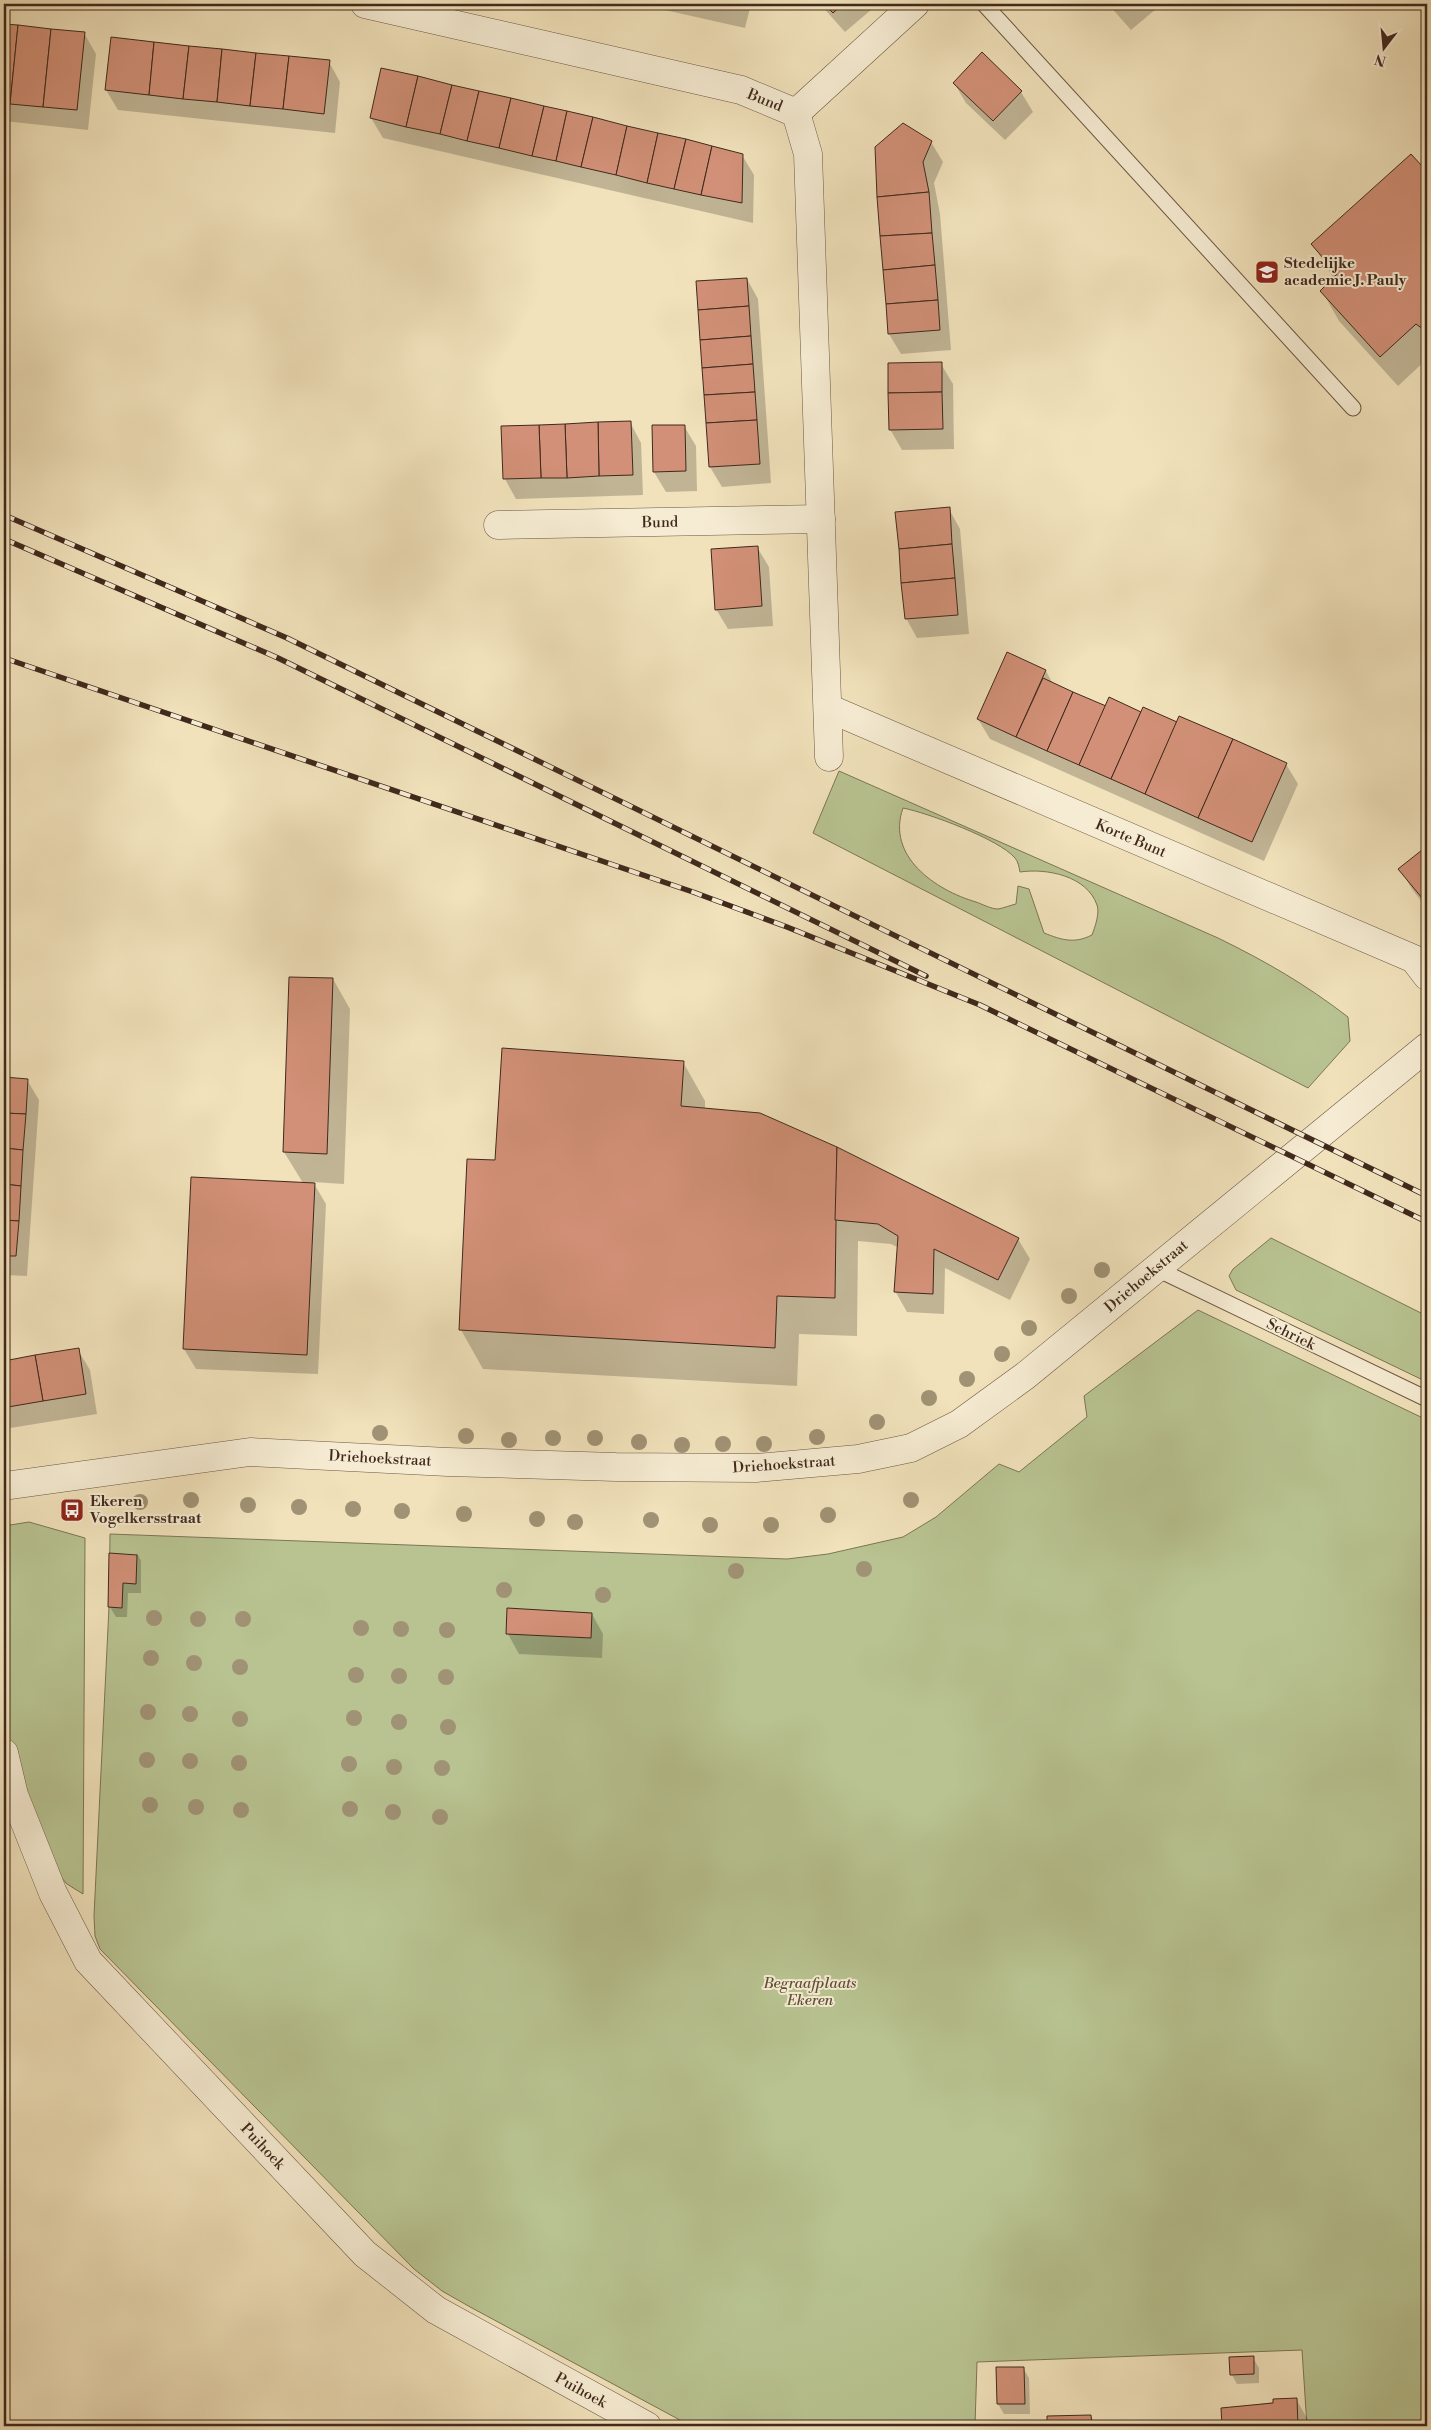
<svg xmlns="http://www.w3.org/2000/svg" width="1431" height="2430" font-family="'Libre Bodoni',serif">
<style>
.green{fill:#b8c391;stroke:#7c7656;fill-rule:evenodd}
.shadow{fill:#0003}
.building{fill:#d19077;stroke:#40291c}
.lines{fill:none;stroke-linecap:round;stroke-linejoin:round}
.service-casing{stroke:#6c5744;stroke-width:17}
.minor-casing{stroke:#6c5744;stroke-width:29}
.tertiary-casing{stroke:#6c5744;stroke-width:29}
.service{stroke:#f6ecd3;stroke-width:15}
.minor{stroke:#f6ecd3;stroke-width:28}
.tertiary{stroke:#f6ecd3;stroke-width:28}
.rail-casing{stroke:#40291c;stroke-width:5.5}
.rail{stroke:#f6ecd3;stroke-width:4;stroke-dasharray:11;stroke-linecap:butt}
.tree{fill:#a09274}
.labels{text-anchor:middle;stroke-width:4;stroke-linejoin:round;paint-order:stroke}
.street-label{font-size:15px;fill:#40291c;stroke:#f6ecd3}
.poi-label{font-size:15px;font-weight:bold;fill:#40291c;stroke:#f6ecd3;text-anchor:start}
.park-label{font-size:15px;font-style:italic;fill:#5e5039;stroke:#f6ecd3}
</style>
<rect width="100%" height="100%" fill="#f1e2bb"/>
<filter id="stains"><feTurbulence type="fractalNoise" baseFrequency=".004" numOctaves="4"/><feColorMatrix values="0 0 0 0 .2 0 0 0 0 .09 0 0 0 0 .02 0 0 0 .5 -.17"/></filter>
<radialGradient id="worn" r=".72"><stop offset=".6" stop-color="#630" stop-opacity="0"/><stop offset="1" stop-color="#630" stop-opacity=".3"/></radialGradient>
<!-- green -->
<g class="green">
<path d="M839,771L1218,938C1267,962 1305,984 1348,1017L1350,1041L1308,1088L813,833ZM903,808C928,813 999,839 1015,858C1018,861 1019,867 1020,872C1047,868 1087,876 1097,905C1100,913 1095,927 1092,935C1074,944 1062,940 1044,933L1029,889L1018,886L1016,904C1011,905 1004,908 998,909C991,909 982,904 976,902C935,890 886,856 903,808Z"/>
<path d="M1271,1238L1427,1316V1382L1236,1290L1229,1276L1233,1269Z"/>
<path d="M1198,1310L1427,1420V2426H1307L1302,2350L977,2362L975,2426H691L472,2308L442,2291L414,2269L100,1949L95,1936L94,1916L109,1607L110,1534L787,1559L828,1554L903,1537L936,1517L999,1464L1019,1472L1087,1417L1084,1396Z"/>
<path d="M29,1522L85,1538L83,1894L67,1884L51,1865L10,1750L4,1724V1526Z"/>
</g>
<!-- shadow -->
<g class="shadow">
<path d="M638,4H751L745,28Z"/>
<path d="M820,4H878L845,32Z"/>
<path d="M1108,4H1162L1131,30Z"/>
<path d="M4,25L84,33L96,54L88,130L4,121Z"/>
<path d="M329,62L340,82L335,133L118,110L106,90Z"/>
<path d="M954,83L1021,92L1033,112L1005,140L966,103Z"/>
<path d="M371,118L742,155L754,175L753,223L383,138Z"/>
<path d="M931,142L943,162L934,183L940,214L951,350L901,354L889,334L876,148Z"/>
<path d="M1427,163V359L1398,386L1339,321L1322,291L1334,279L1313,244Z"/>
<path d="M747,279L758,299L771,483L722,487L710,467Z"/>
<path d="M941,364L953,384L954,449L902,450L890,429Z"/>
<path d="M630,422L641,443L643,495L516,499L505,479L503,427Z"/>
<path d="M684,426L696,446L697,491L666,492L654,472Z"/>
<path d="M949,509L960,529L969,634L917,638L906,618Z"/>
<path d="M757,547L769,567L773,626L728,629L716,609Z"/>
<path d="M1046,671L1053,684L1106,707L1142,713L1177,724L1286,764L1298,784L1264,861L990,739L978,719Z"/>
<path d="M1427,847V909L1412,889L1400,869Z"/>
<path d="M333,979L350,1009L344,1184L313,1182L326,1204L318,1374L196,1369L184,1349L303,1183L284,1152Z"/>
<path d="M683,1062L705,1101V1109L1018,1239L1030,1259L1010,1300L945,1268L944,1314L907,1312L895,1291L899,1248L891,1244L858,1241L857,1336L799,1334L797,1386L483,1369L461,1330L496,1161Z"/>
<path d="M4,1078L27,1080L39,1100L27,1276L4,1275Z"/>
<path d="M78,1350L90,1370L97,1414L4,1429V1362Z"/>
<path d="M137,1553L141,1561V1593H128L127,1617H116L110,1607V1555L136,1557Z"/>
<path d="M592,1614L603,1634L602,1658L519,1654L508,1634Z"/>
<path d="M1253,2358L1259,2368V2383L1237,2384L1232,2375Z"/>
<path d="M1023,2368L1029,2378L1030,2414H1004L998,2404Z"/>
<path d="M1296,2399L1308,2420V2426H1223V2409Z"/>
<path d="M1091,2416L1096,2426H1048V2417Z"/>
</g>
<!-- building -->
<g class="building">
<path d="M824,4H843L833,13Z"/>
<path d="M4,24L18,25L10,104L4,103Z"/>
<path d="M18,25L51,29L43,107L10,104Z"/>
<path d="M51,29L85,32L77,110L43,107Z"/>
<path d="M111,37L154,42L149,95L105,90Z"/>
<path d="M154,42L189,46L183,99L149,95Z"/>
<path d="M189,46L222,49L217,102L183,99Z"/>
<path d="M222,49L256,53L250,106L217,102Z"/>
<path d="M982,52L1022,91L993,121L953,83Z"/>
<path d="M256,53L289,56L283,109L250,106Z"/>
<path d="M289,56L330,60L324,114L283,109Z"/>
<path d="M381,68L418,76L406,127L370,118Z"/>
<path d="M418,76L452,85L440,134L406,127Z"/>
<path d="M452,85L479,91L467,141L440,134Z"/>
<path d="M479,91L511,98L499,148L467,141Z"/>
<path d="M511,98L544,106L532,156L499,148Z"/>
<path d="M544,106L567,111L556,161L532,156Z"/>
<path d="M567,111L593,117L581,167L556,161Z"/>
<path d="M593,117L627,126L616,175L581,167Z"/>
<path d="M903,123L932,141L923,162L929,192L877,197L875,147Z"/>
<path d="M627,126L658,133L647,183L616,175Z"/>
<path d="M658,133L686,139L674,189L647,183Z"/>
<path d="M686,139L712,146L701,195L674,189Z"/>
<path d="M712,146L743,154L742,203L701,195Z"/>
<path d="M1411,154L1422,166L1427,161V332L1416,324L1380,357L1320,291L1337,274L1311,244Z"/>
<path d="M929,192L932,233L880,236L877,197Z"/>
<path d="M932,233L935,265L883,270L880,236Z"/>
<path d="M935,265L938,300L886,304L883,270Z"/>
<path d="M747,278L749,306L698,310L696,281Z"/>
<path d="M938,300L940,330L888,334L886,304Z"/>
<path d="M749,306L751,336L700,340L698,310Z"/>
<path d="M751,336L753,364L702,368L700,340Z"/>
<path d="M942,362V392L888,393V363Z"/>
<path d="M753,364L755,392L704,395L702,368Z"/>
<path d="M755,392L757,420L706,423L704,395Z"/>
<path d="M942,392L943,429L889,430L888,393Z"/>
<path d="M757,420L760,464L709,467L706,423Z"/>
<path d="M631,421L633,475L599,476L598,422Z"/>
<path d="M598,422L599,476L567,478L565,424Z"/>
<path d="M565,424L567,478H541L539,425Z"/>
<path d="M539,425L541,478L503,479L501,426Z"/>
<path d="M652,425H685L686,471L653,472Z"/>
<path d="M950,507L952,544L899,549L895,512Z"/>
<path d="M952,544L955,578L901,583L899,549Z"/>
<path d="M758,546L762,606L715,610L711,549Z"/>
<path d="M955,578L958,615L905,619L901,583Z"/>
<path d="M1007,652L1046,670L1016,737L977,719Z"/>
<path d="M1043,678L1073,692L1047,751L1016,737Z"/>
<path d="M1073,692L1106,706L1079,765L1047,751Z"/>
<path d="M1109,697L1141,712L1111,779L1079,765Z"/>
<path d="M1143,707L1177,722L1145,794L1111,779Z"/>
<path d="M1179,716L1233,739L1198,818L1145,794Z"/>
<path d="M1233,739L1287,763L1252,842L1198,818Z"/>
<path d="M1422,850L1427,857V904L1398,869Z"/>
<path d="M289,977L333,978L327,1154L283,1152Z"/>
<path d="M502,1048L684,1061L681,1106L760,1113L837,1147L835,1298L777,1296L775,1348L459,1330L467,1159L495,1160Z"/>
<path d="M4,1077L28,1079L26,1114L4,1113Z"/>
<path d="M4,1113L26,1114L23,1150L4,1148Z"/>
<path d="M837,1147L1019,1238L998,1280L934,1249L933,1294L894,1292L898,1236L878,1224L835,1220Z"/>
<path d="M4,1148L23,1150L21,1186L4,1184Z"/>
<path d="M191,1177L315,1183L307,1355L183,1349Z"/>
<path d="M4,1184L21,1186L19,1221L4,1220Z"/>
<path d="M4,1220L19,1221L16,1256H4Z"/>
<path d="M79,1348L86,1394L43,1401L35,1355Z"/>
<path d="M35,1355L43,1401L8,1407L4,1385V1361Z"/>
<path d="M109,1553L137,1555L136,1584L123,1583L122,1608L108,1607Z"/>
<path d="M507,1608L592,1613L591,1638L506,1634Z"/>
<path d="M1254,2356V2374L1230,2375L1229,2357Z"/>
<path d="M996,2367H1024L1025,2404H997Z"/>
<path d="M1297,2398L1298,2426H1222L1221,2408L1273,2403V2399Z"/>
<path d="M1091,2415L1092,2426H1047V2416Z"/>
</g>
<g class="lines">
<!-- service casing -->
<g class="service-casing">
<g id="service">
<path d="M984,4L1353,408"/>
<path d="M1155,1268L1427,1399"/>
</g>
</g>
<!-- minor casing -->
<g class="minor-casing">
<g id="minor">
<path d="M365,4L741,90L796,113"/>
<path d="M796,113L808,154L829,757"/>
<path d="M796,113L915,4"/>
<path d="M498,525L821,519"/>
<path d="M828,708L1414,959L1427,976"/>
<path d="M4,1753L14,1795L53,1893L88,1961L365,2254L436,2310L647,2426"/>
</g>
</g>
<!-- tertiary casing -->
<g class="tertiary-casing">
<path id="tertiary" d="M4,1486L250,1452L448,1462L616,1467L756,1468L858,1459L911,1448L959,1424L1025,1376L1427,1047"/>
</g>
<!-- service -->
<use href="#service" class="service"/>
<!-- minor -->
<use href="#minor" class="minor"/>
<!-- tertiary -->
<use href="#tertiary" class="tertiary"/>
<!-- rail casing -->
<g class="rail-casing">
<g id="rail">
<path d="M4,515L287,638L1427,1196"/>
<path d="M4,539L278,658L926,976"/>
<path d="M4,658L693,892L787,927L980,1005L1427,1222"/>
</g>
</g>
<!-- rail -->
<use href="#rail" class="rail"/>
</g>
<!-- trees -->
<g class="tree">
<circle cx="1102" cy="1270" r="8"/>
<circle cx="1069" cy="1296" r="8"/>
<circle cx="1029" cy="1328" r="8"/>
<circle cx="1002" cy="1354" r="8"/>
<circle cx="967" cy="1379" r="8"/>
<circle cx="929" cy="1398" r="8"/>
<circle cx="877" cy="1422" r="8"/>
<circle cx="380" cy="1433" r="8"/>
<circle cx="466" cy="1436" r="8"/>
<circle cx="817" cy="1437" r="8"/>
<circle cx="553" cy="1438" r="8"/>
<circle cx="595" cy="1438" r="8"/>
<circle cx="509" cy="1440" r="8"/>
<circle cx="639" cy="1442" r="8"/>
<circle cx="723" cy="1444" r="8"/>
<circle cx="764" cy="1444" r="8"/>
<circle cx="682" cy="1445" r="8"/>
<circle cx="191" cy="1500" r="8"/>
<circle cx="911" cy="1500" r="8"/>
<circle cx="140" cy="1502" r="8"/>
<circle cx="248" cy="1505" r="8"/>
<circle cx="299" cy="1507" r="8"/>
<circle cx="353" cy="1509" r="8"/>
<circle cx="402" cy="1511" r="8"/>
<circle cx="464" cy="1514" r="8"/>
<circle cx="828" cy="1515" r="8"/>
<circle cx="537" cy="1519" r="8"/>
<circle cx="651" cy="1520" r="8"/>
<circle cx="575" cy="1522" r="8"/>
<circle cx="710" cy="1525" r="8"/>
<circle cx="771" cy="1525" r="8"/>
<circle cx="864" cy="1569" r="8"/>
<circle cx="736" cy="1571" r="8"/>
<circle cx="504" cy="1590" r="8"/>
<circle cx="603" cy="1595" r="8"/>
<circle cx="154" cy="1618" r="8"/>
<circle cx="198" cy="1619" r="8"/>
<circle cx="243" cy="1619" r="8"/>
<circle cx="361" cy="1628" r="8"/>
<circle cx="401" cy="1629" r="8"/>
<circle cx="447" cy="1630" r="8"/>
<circle cx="151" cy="1658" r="8"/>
<circle cx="194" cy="1663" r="8"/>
<circle cx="240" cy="1667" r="8"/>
<circle cx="356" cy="1675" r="8"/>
<circle cx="399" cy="1676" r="8"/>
<circle cx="446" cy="1677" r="8"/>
<circle cx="148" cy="1712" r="8"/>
<circle cx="190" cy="1714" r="8"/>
<circle cx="354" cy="1718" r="8"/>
<circle cx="240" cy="1719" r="8"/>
<circle cx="399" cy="1722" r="8"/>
<circle cx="448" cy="1727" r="8"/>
<circle cx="147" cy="1760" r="8"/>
<circle cx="190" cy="1761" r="8"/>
<circle cx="239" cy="1763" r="8"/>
<circle cx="349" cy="1764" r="8"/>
<circle cx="394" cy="1767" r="8"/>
<circle cx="442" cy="1768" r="8"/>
<circle cx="150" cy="1805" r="8"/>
<circle cx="196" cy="1807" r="8"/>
<circle cx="350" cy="1809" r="8"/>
<circle cx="241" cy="1810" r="8"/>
<circle cx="393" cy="1812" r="8"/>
<circle cx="440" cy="1817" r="8"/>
</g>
<!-- icons -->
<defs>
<g id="school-square" transform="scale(1.25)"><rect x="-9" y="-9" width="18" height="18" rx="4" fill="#8f2418" stroke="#f6ecd3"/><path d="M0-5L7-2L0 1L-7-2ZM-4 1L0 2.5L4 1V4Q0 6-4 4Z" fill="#fff"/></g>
<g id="bus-square" transform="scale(1.25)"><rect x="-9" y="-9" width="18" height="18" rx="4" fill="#8f2418" stroke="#f6ecd3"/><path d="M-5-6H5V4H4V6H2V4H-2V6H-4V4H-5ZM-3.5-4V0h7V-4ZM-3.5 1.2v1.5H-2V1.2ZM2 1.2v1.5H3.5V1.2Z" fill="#fff"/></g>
</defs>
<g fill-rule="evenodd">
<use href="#school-square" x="1267" y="272"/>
<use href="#bus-square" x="72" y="1510"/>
</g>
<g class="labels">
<!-- street labels -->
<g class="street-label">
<text transform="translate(765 100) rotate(22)" y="5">Bund</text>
<text transform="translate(660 522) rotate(-1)" y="5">Bund</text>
<text transform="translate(1131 838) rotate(23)" y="5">Korte Bunt</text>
<text transform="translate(1146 1276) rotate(-40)" y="5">Driehoekstraat</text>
<text transform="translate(1291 1334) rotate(26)" y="5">Schriek</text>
<text transform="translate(380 1458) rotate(3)" y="5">Driehoekstraat</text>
<text transform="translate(784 1464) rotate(-4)" y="5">Driehoekstraat</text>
<text transform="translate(263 2146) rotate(47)" y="5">Puihoek</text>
<text transform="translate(581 2390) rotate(29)" y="5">Puihoek</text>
</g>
<!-- poi labels -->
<g class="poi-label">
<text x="1284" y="268">Stedelijke<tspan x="1284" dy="17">academie J. Pauly</tspan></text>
<text x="90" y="1506">Ekeren<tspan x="90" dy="17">Vogelkersstraat</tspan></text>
</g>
<!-- park labels -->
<g class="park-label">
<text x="810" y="1988">Begraafplaats<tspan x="810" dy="17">Ekeren</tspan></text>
</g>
</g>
<!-- margin -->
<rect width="1431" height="2430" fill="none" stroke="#f1e2bb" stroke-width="20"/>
<rect x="5" y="5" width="1421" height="2420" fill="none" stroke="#40291c" stroke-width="2.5"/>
<rect x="10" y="10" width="1411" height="2410" fill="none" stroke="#40291c"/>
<!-- north arrow -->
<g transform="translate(1384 48) rotate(196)" stroke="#f6ecd3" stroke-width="4" paint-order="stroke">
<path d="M0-4L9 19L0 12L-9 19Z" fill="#40291c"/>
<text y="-8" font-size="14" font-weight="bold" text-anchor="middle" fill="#40291c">N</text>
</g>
<rect width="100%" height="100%" filter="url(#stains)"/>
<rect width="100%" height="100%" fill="url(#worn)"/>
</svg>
